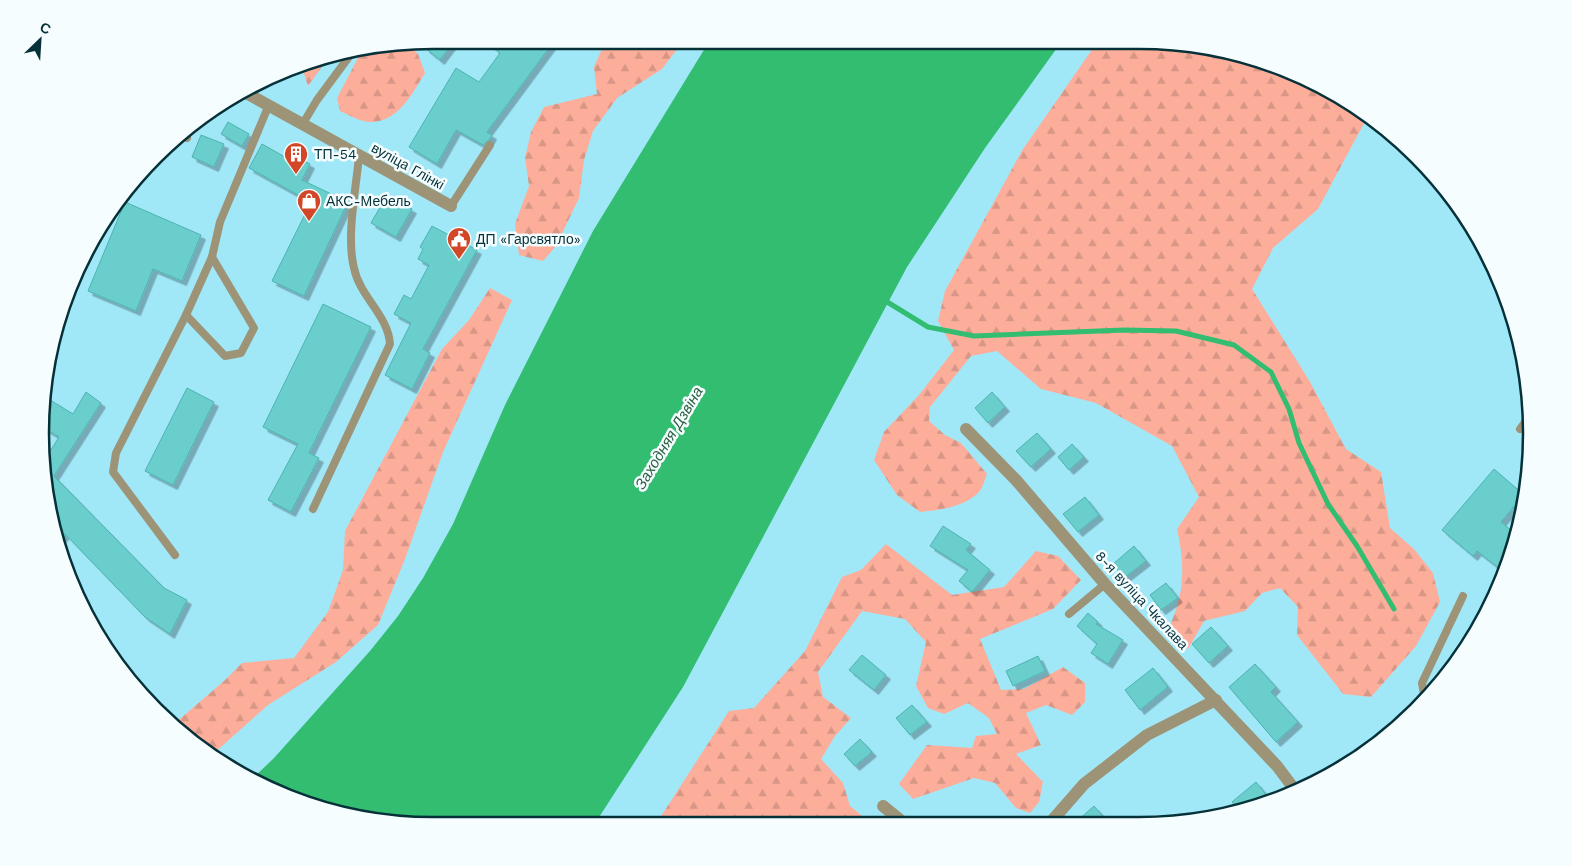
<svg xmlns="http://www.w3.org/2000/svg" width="1572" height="866" font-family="'Work Sans',sans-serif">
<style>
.forest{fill:url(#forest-firs)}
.water{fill:#32bd71}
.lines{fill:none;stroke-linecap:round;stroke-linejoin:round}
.stream{stroke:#32bd71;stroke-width:5}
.building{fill:#6bcecc;stroke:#4db2b0;filter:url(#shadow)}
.lane{stroke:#9d9478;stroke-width:8}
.street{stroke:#9d9478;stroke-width:12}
.labels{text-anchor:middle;stroke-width:5;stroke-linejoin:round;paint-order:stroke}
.poi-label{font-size:14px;fill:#063139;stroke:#f5fdff;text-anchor:start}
.street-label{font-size:14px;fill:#063139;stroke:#f5fdff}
.water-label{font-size:15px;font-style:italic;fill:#2d603f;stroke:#f5fdff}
.rim{fill:none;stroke:#063139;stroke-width:2.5}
</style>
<defs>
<pattern id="forest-firs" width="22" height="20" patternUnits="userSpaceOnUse" patternTransform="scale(1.25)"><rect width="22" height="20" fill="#fdae9b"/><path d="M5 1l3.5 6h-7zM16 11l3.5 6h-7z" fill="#d79686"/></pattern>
<filter id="shadow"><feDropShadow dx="4.5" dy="4.5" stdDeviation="0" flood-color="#0004"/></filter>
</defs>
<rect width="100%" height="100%" fill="#a0e8f8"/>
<!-- forest -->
<g class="forest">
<path d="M606,40H684L662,69L617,98L593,131L584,160L579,198L556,246L543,261L519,255L515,224L529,186L525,158L531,132L544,107L597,94L594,67Z"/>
<path d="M1098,41H1164L1241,53L1335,93L1368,116L1318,209L1273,248L1252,289L1310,382L1346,449L1381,472L1390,528L1414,549L1433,573L1440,602L1416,646L1371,697L1343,694L1297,635L1298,607L1280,588L1262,593L1245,611L1204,621L1188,649L1176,644L1169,627C1185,595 1185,563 1177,529L1199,497L1172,446L1096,403L1041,389L997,351L971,356L930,407L929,421L945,435L961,443L987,474C985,479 983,487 979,492C965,507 939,510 920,512L897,495L874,460L884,432L919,395L954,350L938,321L945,291L1023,149Z"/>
<path d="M408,44L418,54L425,73C412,94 398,123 369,122C360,121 348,115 340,111L337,98L360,54L358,52Z"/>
<path d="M329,57L308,86L304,74L307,61Z"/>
<path d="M490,288L512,300L443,452L405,559L378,625L336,662L268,705L213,754L175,723L224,681L242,663L294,658L328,612L343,570L345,531L442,349L469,320Z"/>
<path d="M886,544L952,595L1004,587L1036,551L1058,556L1081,580L1053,609L980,639L1001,690L1024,689L1063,667L1085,683V702L1072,715L1046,705L1026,713L1041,745L1016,754L1043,782L1039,802L1030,813L1016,808L995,783L974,778L913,799L899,784L927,745L972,748L976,736L997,734L989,718L968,703L944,714L928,708L916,686L926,642L905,619L862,611L818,672L823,697L851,718L835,736L821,759L843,783L850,806L872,824H656L729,711L754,708L805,651L842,577L861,570Z"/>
</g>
<!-- water -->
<path class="water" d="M710,40L1062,41L985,148L907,267L683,687L594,825H408L331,813L251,780L274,758L370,651L398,616L423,578L453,524L505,405L593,231Z"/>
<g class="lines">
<!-- stream -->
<path class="stream" d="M884,300L928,327L974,336L1124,330L1176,331L1234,345L1271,372L1289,409L1299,443L1328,504L1357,546L1394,609"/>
</g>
<!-- building -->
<g class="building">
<path d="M431,40H455L440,60L425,48Z"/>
<path d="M501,40H555L487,132L492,135L490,139L483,145L456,130L437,164L409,147L456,68L479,82L500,53L494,49Z"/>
<path d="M228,122L249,134L242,146L221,134Z"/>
<path d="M201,135L224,144L214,167L192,157Z"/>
<path d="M262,144L294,162L297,157L310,164L302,180L348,202L304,296L272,281L311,202L249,168Z"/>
<path d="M387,195L412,209L396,237L371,223Z"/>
<path d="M125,202L201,235L182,281L153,269L136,311L88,291Z"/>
<path d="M432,226L477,250L423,349L430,353L412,389L385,375L411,323L394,314L404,295L411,299L429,265L418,259L423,249L420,247Z"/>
<path d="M323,304L371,327L309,453L319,458L291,512L268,500L298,444L263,427Z"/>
<path d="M187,388L214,402L173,485L145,471Z"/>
<path d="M86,392L101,403L54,476L164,588L187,600L170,634L145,617L65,534L60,540L42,464L59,437L44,428L47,398L73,414Z"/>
<path d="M992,392L1005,407L988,423L975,408Z"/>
<path d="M1037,433L1051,449L1031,467L1016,451Z"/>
<path d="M1072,444L1084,457L1069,470L1058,457Z"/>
<path d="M1494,469L1524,495L1501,522L1517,535L1511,559L1505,573L1477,551L1473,556L1442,530Z"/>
<path d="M1085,497L1099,515L1078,532L1063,514Z"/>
<path d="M943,526L971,544L966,550L990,570L972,592L959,581L968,570L930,546Z"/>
<path d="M1134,546L1146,561L1124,578L1113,564Z"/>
<path d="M1166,583L1178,598L1161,610L1150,595Z"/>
<path d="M1088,613L1098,622L1096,624L1123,640L1108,664L1091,653L1097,644L1077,626Z"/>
<path d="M1211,627L1228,646L1209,663L1192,644Z"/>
<path d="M862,655L886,675L874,690L849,670Z"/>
<path d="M1038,656L1045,671L1013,686L1006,671Z"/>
<path d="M1255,664L1276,687L1271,692L1298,722L1276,742L1229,687Z"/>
<path d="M1153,668L1168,687L1140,710L1125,690Z"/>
<path d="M912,705L927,722L910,735L896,718Z"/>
<path d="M860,739L872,752L855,766L844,754Z"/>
<path d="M1256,782L1272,802L1240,811L1232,802Z"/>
<path d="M1094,806L1109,823H1075Z"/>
</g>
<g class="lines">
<!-- lane -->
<g class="lane">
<path d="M302,125L317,100L351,54"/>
<path d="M182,134L187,138"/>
<path d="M451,206L490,145"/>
<path d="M186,315L225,356L241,353L254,328L212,257"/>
<path d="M1520,429L1531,414"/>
<path d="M313,509L390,344C388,315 360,297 354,268C346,236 356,190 359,156"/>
<path d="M175,555L113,472L116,453L186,315L212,257L220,222L268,107"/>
<path d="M1069,614L1105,584"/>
<path d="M1425,700L1422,683L1463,596"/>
</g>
<!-- street -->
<g class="street">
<path d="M246,93L451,206"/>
<path d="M966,429L1016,480L1105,584L1277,766L1295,790"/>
<path d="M883,806L905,824"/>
<path d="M1050,823L1084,784L1147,735L1216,700"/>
</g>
</g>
<!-- icons -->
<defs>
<g id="building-pin" transform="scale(1.25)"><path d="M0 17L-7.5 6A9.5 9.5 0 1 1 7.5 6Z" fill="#d14727" stroke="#f5fdff"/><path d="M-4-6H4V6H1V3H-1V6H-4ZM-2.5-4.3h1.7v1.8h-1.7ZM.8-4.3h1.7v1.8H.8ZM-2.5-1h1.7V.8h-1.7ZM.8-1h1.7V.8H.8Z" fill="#fff"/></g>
<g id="shop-pin" transform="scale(1.25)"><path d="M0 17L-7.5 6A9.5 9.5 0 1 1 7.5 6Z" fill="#d14727" stroke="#f5fdff"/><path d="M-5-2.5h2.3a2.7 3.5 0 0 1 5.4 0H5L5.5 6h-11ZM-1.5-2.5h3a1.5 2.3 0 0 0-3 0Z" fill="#fff"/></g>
<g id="civic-pin" transform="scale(1.25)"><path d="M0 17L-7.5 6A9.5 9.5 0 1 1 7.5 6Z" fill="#d14727" stroke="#f5fdff"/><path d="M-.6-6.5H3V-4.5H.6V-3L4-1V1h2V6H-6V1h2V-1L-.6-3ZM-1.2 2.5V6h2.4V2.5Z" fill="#fff"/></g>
</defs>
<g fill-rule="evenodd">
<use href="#building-pin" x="296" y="154"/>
<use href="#shop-pin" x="309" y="201"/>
<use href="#civic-pin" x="459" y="239"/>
</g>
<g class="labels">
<!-- poi labels -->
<g class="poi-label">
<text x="314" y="159">ТП-54</text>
<text x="326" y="206">АКС-Мебель</text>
<text x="476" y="244">ДП «Гарсвятло»</text>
</g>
<!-- street labels -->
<g class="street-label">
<text transform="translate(408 166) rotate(29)" y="5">вуліца Глінкі</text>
<text transform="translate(1142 600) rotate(47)" y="5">8-я вуліца Чкалава</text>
</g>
<!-- water labels -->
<g class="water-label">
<text transform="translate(669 438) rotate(-59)" y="5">Заходняя Дзвіна</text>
</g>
</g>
<!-- crop -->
<path d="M0 0H1572V866H0ZM433 49H1139A384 384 0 0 1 1523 433V433A384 384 0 0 1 1139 817H433A384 384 0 0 1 49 433V433A384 384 0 0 1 433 49Z" fill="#f5fdff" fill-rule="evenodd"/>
<path class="rim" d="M433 49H1139A384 384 0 0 1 1523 433V433A384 384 0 0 1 1139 817H433A384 384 0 0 1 49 433V433A384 384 0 0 1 433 49Z"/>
<!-- north arrow -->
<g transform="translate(40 40) rotate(25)" stroke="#f5fdff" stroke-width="4" paint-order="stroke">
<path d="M0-4L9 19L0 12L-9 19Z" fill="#063139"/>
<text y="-8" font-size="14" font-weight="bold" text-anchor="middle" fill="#063139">С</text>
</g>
</svg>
